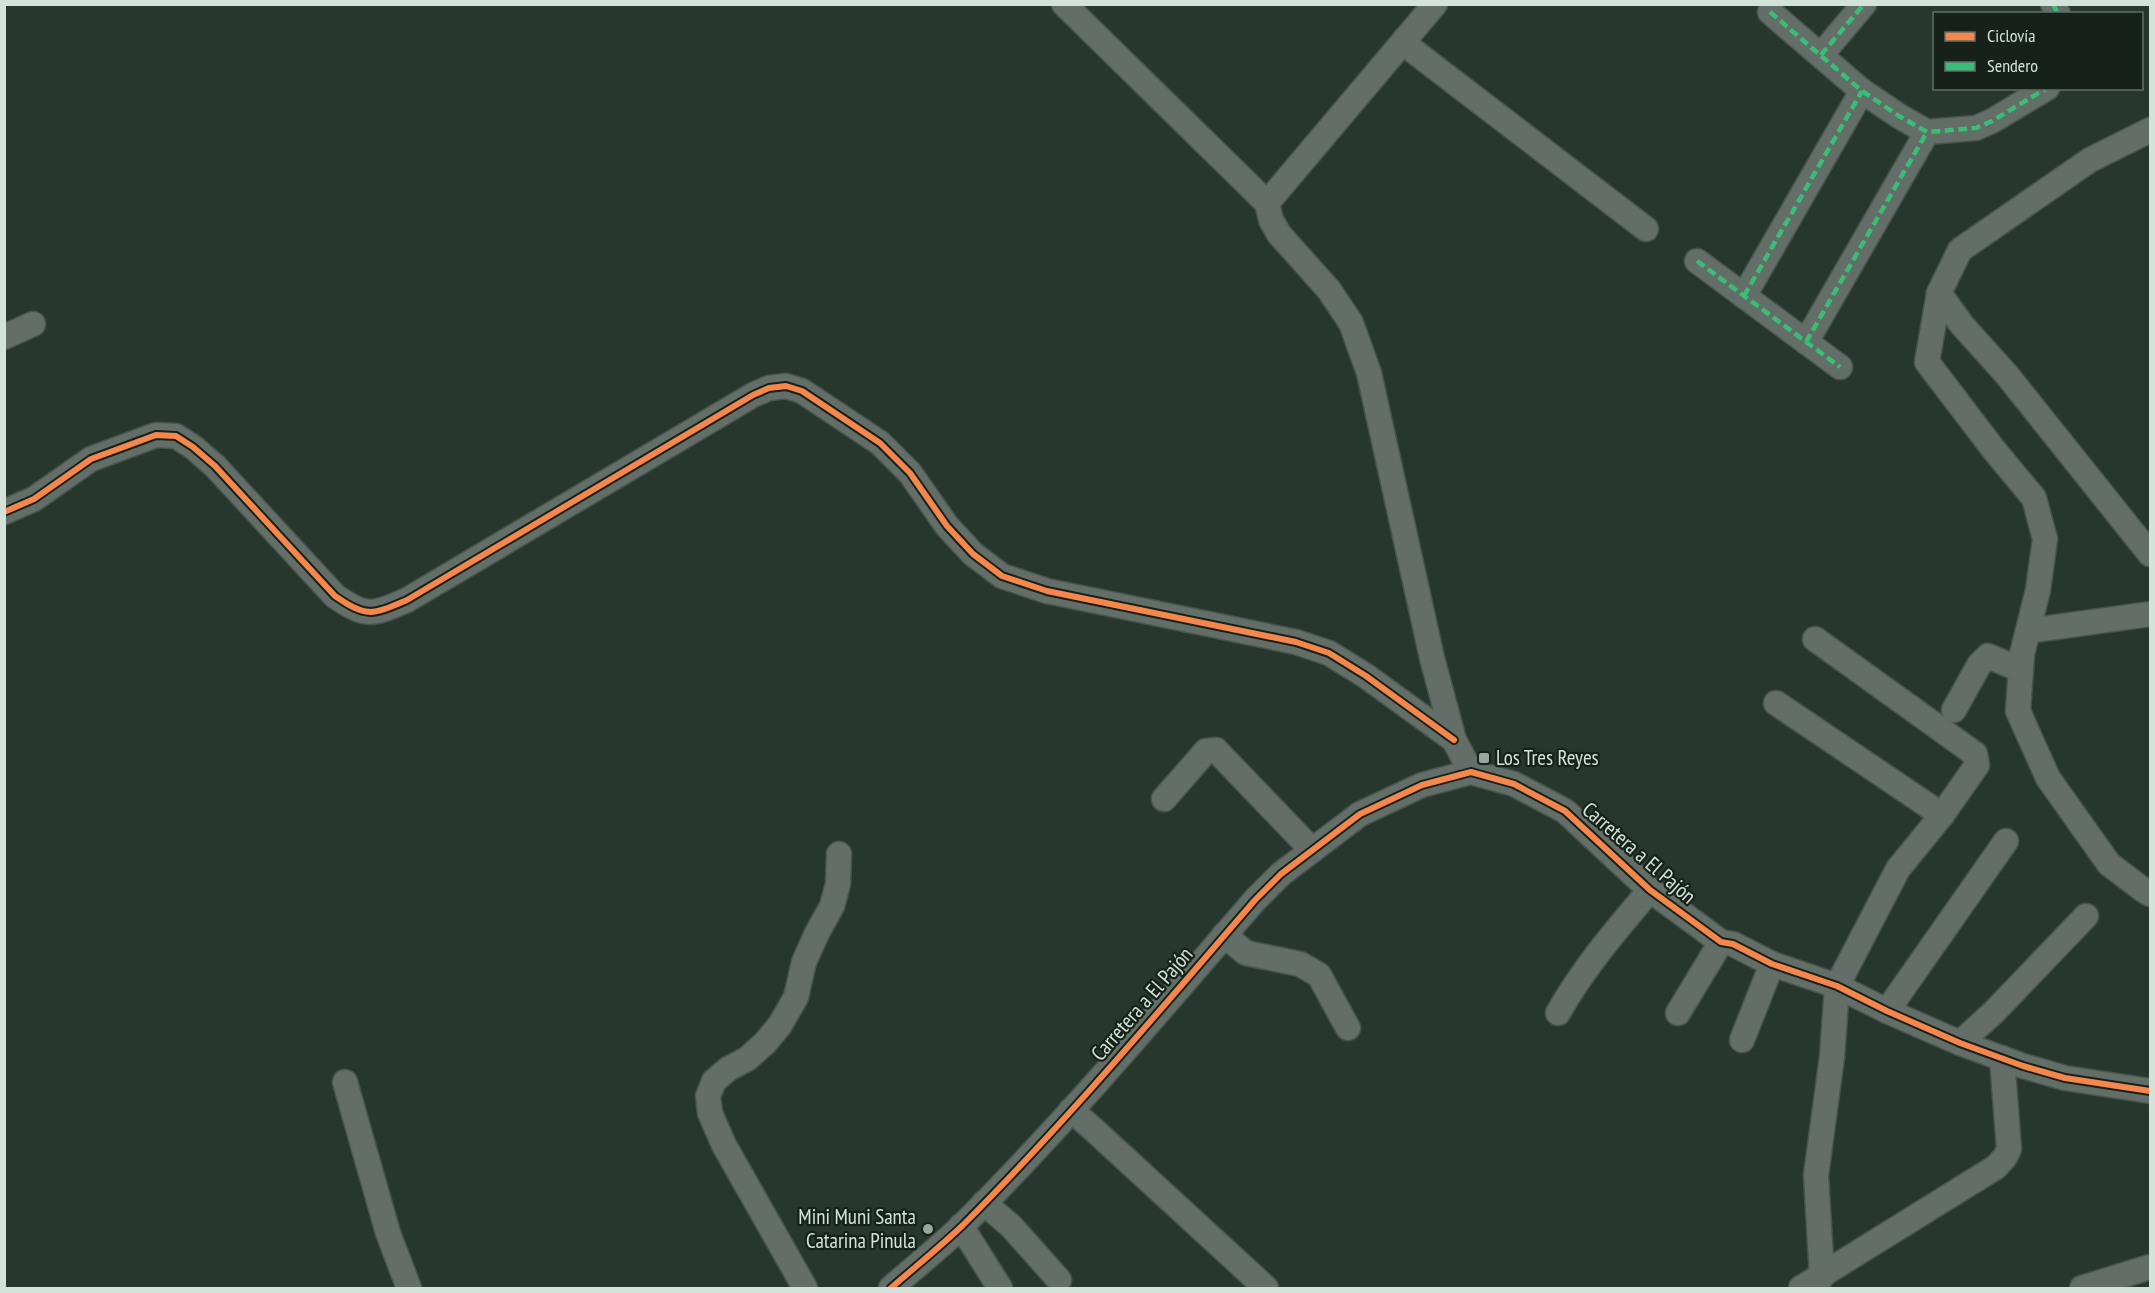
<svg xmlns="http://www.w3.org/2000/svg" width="2155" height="1293" font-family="'PT Sans Narrow',sans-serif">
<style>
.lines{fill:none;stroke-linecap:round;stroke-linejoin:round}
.minor-casing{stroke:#46544c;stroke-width:27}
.minor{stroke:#636e68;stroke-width:24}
.quiet{stroke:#3abd76;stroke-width:4.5;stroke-dasharray:9 4.5;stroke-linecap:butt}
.cycleway-casing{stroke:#152119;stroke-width:10}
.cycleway{stroke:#f5874c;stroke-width:6}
.poi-dot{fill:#97a79d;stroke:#152119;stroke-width:2}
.labels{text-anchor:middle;stroke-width:4.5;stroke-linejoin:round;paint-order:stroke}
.poi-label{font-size:21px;fill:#d3e3d9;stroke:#152119;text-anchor:start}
.street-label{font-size:21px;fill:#d3e3d9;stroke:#152119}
</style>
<rect width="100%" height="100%" fill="#27372e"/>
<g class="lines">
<!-- minor casing -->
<g class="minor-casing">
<g id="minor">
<path d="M1064,4L1267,203"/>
<path d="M1435,4L1267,203L1271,220L1279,234L1329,290L1351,323L1369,373L1432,658L1454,740L1471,772"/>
<path d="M2053,4L2058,14"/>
<path d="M1770,12L1862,91L1899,116L1927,132L1976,128L1992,121L2047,88"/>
<path d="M1405,39L1411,49L1646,229"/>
<path d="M1821,55L1864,4"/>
<path d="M2150,130L2090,160L1960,250L1939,293L1962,325L2007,375L2150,554"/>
<path d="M1697,261L1840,367"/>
<path d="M1939,293L1927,362L1994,450L2034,498L2045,539L2038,590L2022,654L2018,711L2048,778L2109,864L2142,889L2150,894"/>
<path d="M1744,296L1862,91"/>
<path d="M4,337L33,324"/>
<path d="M1806,342L1927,132"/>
<path d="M4,512L34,499L91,459L156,435L176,436L193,447L215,466L335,596C367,618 372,615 407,600L753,395L769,388L786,386L802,391L880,443L910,473L947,526L973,554L1002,576L1047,591L1296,642L1329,653L1366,676L1454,740"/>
<path d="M2028,631L2150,614"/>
<path d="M1815,639L1975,754L1977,765L1942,815L1898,869L1837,986L1832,1057L1816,1175L1822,1277"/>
<path d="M1776,703L1942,815"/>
<path d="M1954,710L1979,665L1988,656L2021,670"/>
<path d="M1164,799L1206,751L1216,750L1312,850"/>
<path d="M1224,935L1246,953L1300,964L1319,975L1348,1028"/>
<path d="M1887,1011L2006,841"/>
<path d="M1558,1013C1584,967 1617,929 1650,890"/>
<path d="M1678,1013L1721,942"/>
<path d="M1742,1040L1772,964"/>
<path d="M1960,1043L1994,1012L2086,916"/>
<path d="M345,1082L388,1233L409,1288"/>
<path d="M1071,1110L1093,1129L1266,1288"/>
<path d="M984,1203L1011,1226L1059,1280"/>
<path d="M961,1226L1000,1288"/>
<path d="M805,1288L724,1145L710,1113L708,1096L714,1081L728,1069L747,1059L765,1043L780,1025L796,997L804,962L817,933L832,906L838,884L839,854"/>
<path d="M891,1288C915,1267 940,1247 963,1225C1066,1122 1160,1010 1255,900L1281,874L1360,814L1422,785L1471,772L1514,784L1565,811L1650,890L1721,942L1733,944L1772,964L1837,986L1887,1011L1960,1043L2023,1066L2065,1078L2150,1091"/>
<path d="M1801,1288L1996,1167L2005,1157L2009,1149L2002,1058"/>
<path d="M2082,1288L2150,1267"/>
</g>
</g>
<!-- minor -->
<use href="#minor" class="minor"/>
<!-- quiet -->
<g class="quiet">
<path d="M2053,4L2058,14"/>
<path d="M1770,12L1862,91L1899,116L1927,132L1976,128L1992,121L2047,88"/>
<path d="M1821,55L1864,4"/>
<path d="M1697,261L1840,367"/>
<path d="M1744,296L1862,91"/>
<path d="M1806,342L1927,132"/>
</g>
<!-- cycleway casing -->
<g class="cycleway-casing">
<g id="cycleway">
<path d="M4,512L34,499L91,459L156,435L176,436L193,447L215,466L335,596C367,618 372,615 407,600L753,395L769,388L786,386L802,391L880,443L910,473L947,526L973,554L1002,576L1047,591L1296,642L1329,653L1366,676L1454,740"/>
<path d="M891,1288C915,1267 940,1247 963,1225C1066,1122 1160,1010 1255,900L1281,874L1360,814L1422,785L1471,772L1514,784L1565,811L1650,890L1721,942L1733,944L1772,964L1837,986L1887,1011L1960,1043L2023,1066L2065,1078L2150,1091"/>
</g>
</g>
<!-- cycleway -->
<use href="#cycleway" class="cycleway"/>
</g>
<!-- markers -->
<g class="poi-dot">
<rect x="1478" y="752" width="12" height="12" rx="3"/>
<circle cx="928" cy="1229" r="6"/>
</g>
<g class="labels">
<!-- poi labels -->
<g class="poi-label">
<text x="1496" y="765">Los Tres Reyes</text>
<text x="916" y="1224" text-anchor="end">Mini Muni Santa<tspan x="916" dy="24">Catarina Pinula</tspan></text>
</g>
<!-- street labels -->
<g class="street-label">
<text transform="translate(1639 853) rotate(41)" y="7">Carretera a El Pajón</text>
<text transform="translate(1142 1004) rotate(-49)" y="7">Carretera a El Pajón</text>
</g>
</g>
<!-- border -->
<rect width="2155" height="1293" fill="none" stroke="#d3e3d9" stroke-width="12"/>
<!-- legend -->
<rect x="1933" y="12" width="210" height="78" fill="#152119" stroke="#616f66" stroke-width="1.5"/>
<rect x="1945" y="32" width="30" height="9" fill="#f5874c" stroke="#616f66" stroke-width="1.5"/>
<text x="1987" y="42" font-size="18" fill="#d3e3d9">Ciclovía</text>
<rect x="1945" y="62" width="30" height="9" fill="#3abd76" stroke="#616f66" stroke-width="1.5"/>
<text x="1987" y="72" font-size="18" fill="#d3e3d9">Sendero</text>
</svg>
